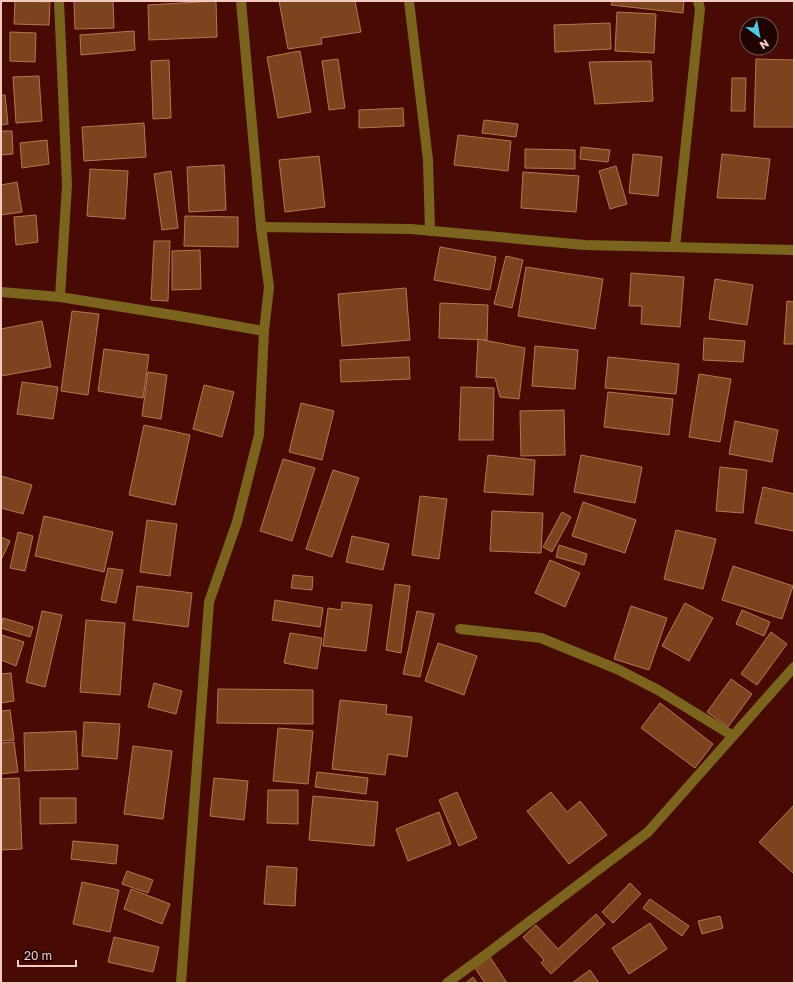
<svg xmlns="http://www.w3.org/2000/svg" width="795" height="984" font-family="'Golos Text',sans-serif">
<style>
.building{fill:#7b431e;stroke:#b47752}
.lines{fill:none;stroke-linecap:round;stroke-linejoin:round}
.minor{stroke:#7b651e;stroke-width:10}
</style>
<rect width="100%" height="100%" fill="#480b04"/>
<!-- building -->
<g class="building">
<path d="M15,1L50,2L49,25L14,24Z"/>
<path d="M74,1H113L114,28L75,29Z"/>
<path d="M216,1L217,37L149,40L148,5Z"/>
<path d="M279,1H355L361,32L321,38L322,44L288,49Z"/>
<path d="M612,1H684L683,13L611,5Z"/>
<path d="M617,12L656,14L654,53L615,51Z"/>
<path d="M610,23L611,49L555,52L554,25Z"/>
<path d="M134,31L135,50L81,55L80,35Z"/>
<path d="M10,32L36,33L35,62L10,61Z"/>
<path d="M300,51L311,112L278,118L267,57Z"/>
<path d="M338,59L345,108L329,110L322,61Z"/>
<path d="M756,59L794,60V127H754Z"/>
<path d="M169,60L171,118L153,119L151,61Z"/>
<path d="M651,61L653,101L595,104L589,62Z"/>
<path d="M39,76L42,121L16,123L13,77Z"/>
<path d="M732,78H746L745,111H731Z"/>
<path d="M1,95H5L8,124L1,125Z"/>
<path d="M403,108L404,126L359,128V110Z"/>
<path d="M484,120L518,124L516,137L482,133Z"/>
<path d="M144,123L146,157L84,161L82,127Z"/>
<path d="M1,131H12L13,154L1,155Z"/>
<path d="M458,135L511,141L508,171L454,165Z"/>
<path d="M47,140L49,164L22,168L20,143Z"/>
<path d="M581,147L610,150L608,162L580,159Z"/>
<path d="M525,149L575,150V169L525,168Z"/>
<path d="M633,154L662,157L658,196L629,193Z"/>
<path d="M722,154L770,159L765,199L717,198Z"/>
<path d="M319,156L325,207L285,212L279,160Z"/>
<path d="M224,165L226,210L189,212L187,167Z"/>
<path d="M616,166L627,204L610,209L599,171Z"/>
<path d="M90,169L128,171L125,219L87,216Z"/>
<path d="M171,171L178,228L162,230L154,174Z"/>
<path d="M523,172L579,176L576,212L521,208Z"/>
<path d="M17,182L22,212L1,215V185Z"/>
<path d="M36,215L38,242L16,245L14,217Z"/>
<path d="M185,216L238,217V247L184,246Z"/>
<path d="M154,241H170L168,301L151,300Z"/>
<path d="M440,247L496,257L490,290L434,280Z"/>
<path d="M200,250L201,289L172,290V251Z"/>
<path d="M506,256L523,260L512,308L494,304Z"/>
<path d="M526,267L603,279L595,329L518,316Z"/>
<path d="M631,273L684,277L680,327L641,324L642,306H629Z"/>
<path d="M715,279L753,285L747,325L709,319Z"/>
<path d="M406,288L410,340L342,346L338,294Z"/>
<path d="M787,301L794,302V344H784Z"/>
<path d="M440,303L488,305L487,340L439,338Z"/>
<path d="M72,311L99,314L88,395L61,391Z"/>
<path d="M42,321L51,367L1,376V329Z"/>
<path d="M704,338L745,341L743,362L703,360Z"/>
<path d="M478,339L525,348L519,399L500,397L495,378L476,377Z"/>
<path d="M535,346L578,350L575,389L532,386Z"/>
<path d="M104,349L149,355L143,398L98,391Z"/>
<path d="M409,357L410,379L341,382L340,360Z"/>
<path d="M608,357L679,364L676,394L605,388Z"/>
<path d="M148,372L167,375L161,419L142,416Z"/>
<path d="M699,374L731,379L720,442L689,437Z"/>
<path d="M22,382L58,387L53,419L17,414Z"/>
<path d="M204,385L234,392L222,437L193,429Z"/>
<path d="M461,387L494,388L493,440H459Z"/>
<path d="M608,392L673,399L669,435L604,427Z"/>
<path d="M301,403L334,411L322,460L289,452Z"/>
<path d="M564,410L565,455L521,456L520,411Z"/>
<path d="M735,421L778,430L772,462L729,454Z"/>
<path d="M144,425L190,435L175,505L129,495Z"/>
<path d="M488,455L535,460L533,495L484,492Z"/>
<path d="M581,455L642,467L635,503L574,492Z"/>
<path d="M283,459L315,468L292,541L260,531Z"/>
<path d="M720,467L747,470L743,513L716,511Z"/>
<path d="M333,470L359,478L332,557L306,549Z"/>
<path d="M1,476L32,485L23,514L1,508Z"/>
<path d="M763,487L794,494V525L793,531L755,523Z"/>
<path d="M420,496L447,499L439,559L412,555Z"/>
<path d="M583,502L636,520L625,553L572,536Z"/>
<path d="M492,511L543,513L541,553L490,551Z"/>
<path d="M562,512L571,517L552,552L543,547Z"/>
<path d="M44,516L113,532L104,572L35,556Z"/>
<path d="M147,520L177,524L170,576L140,572Z"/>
<path d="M676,530L716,539L703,589L664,579Z"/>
<path d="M18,532L33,536L25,571L10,568Z"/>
<path d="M352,536L389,544L383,570L346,562Z"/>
<path d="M1,537L10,541L1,560Z"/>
<path d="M559,545L587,554L584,565L556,557Z"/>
<path d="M550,560L580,573L565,607L535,593Z"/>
<path d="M733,566L793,586L782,619L722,600Z"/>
<path d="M108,568L123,570L116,603L101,600Z"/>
<path d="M293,575L313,577L312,590L291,588Z"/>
<path d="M395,584L410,586L401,653L386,650Z"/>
<path d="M137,586L192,593L188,627L133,620Z"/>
<path d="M275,600L323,608L320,627L272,620Z"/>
<path d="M342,602L372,605L366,651L323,646L328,608L341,610Z"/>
<path d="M685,603L713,618L689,661L662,646Z"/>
<path d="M631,606L667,618L649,670L614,659Z"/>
<path d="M742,610L770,622L764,636L736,624Z"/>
<path d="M42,611L62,615L45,687L26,682Z"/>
<path d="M417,611L434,614L420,677L403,674Z"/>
<path d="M3,618L33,627L30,637L1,628Z"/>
<path d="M86,620L125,623L120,695L80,692Z"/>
<path d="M771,632L787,644L757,685L741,674Z"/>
<path d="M290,633L322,638L317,669L284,663Z"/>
<path d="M2,635L24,642L16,666L1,660Z"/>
<path d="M438,643L477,656L464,695L425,681Z"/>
<path d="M11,673L14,701L1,703V674Z"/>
<path d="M731,679L752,694L728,727L707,712Z"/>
<path d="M154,683L182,691L176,714L148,707Z"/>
<path d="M218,689L313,690V724L217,723Z"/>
<path d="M340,700L387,705L386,714L412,717L407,757L388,754L385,775L332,769Z"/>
<path d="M660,703L713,744L695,768L641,728Z"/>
<path d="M10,710L14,740L1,741V711Z"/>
<path d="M84,722L120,724L117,759L82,756Z"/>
<path d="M278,728L313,731L308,784L273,781Z"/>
<path d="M76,731L78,769L25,771L24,733Z"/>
<path d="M14,742L18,772L1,774V743Z"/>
<path d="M133,746L172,751L163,819L124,814Z"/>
<path d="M317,772L368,778L366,794L315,787Z"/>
<path d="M19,778L22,849L1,850V779Z"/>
<path d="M214,778L248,781L244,820L210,816Z"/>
<path d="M268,790H298V824L267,823Z"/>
<path d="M457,792L477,838L459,846L439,800Z"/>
<path d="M551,792L567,812L580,801L607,835L569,864L527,811Z"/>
<path d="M313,796L378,802L374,846L309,840Z"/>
<path d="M40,798H76V823L40,824Z"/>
<path d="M794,805V874L759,842Z"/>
<path d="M439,812L451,844L408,861L396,829Z"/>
<path d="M73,841L118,845L116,864L71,859Z"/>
<path d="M267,866L297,868L295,906L264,904Z"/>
<path d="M127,871L153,880L148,893L122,884Z"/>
<path d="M82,882L119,890L110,932L73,924Z"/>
<path d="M630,883L641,894L613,923L602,912Z"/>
<path d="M131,889L170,904L162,924L124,909Z"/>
<path d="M650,899L689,926L682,936L643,908Z"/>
<path d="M596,914L605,924L551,974L541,963L544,960L523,937L536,925L558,949Z"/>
<path d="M720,916L723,928L702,934L698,921Z"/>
<path d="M650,923L667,949L629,974L612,948Z"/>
<path d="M114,937L159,947L153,972L108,962Z"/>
<path d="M490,957L507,983H485L475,968Z"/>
<path d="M590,970L599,983H572Z"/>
<path d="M473,977L477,983H466Z"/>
</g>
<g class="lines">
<!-- minor -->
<g class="minor">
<path d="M59,1L67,185L60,297"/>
<path d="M241,1L261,227"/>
<path d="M409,1L428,160L430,231"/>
<path d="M675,247L700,9L698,1"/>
<path d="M1,292L60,297L185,317L264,331L259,435L237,522L209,602L181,983"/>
<path d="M264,331L269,287L261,227L411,229L585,245L794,250"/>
<path d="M460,629L541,638L617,669L658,690L733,736"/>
<path d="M447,983L488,953L648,832L794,667"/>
</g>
</g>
<!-- border -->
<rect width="795" height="984" fill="none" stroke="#f2cac2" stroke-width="4"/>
<!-- north arrow -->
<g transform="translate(759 36) rotate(148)"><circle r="19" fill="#1e0503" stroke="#73544f"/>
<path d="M0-3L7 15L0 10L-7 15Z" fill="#55cadf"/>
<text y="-6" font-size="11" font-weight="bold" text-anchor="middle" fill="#f2cac2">N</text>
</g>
<!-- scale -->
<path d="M18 960v6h58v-6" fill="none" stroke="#f2cac2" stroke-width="2"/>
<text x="24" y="960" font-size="12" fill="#f2cac2" stroke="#1e0503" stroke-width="3" paint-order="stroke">20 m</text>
</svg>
